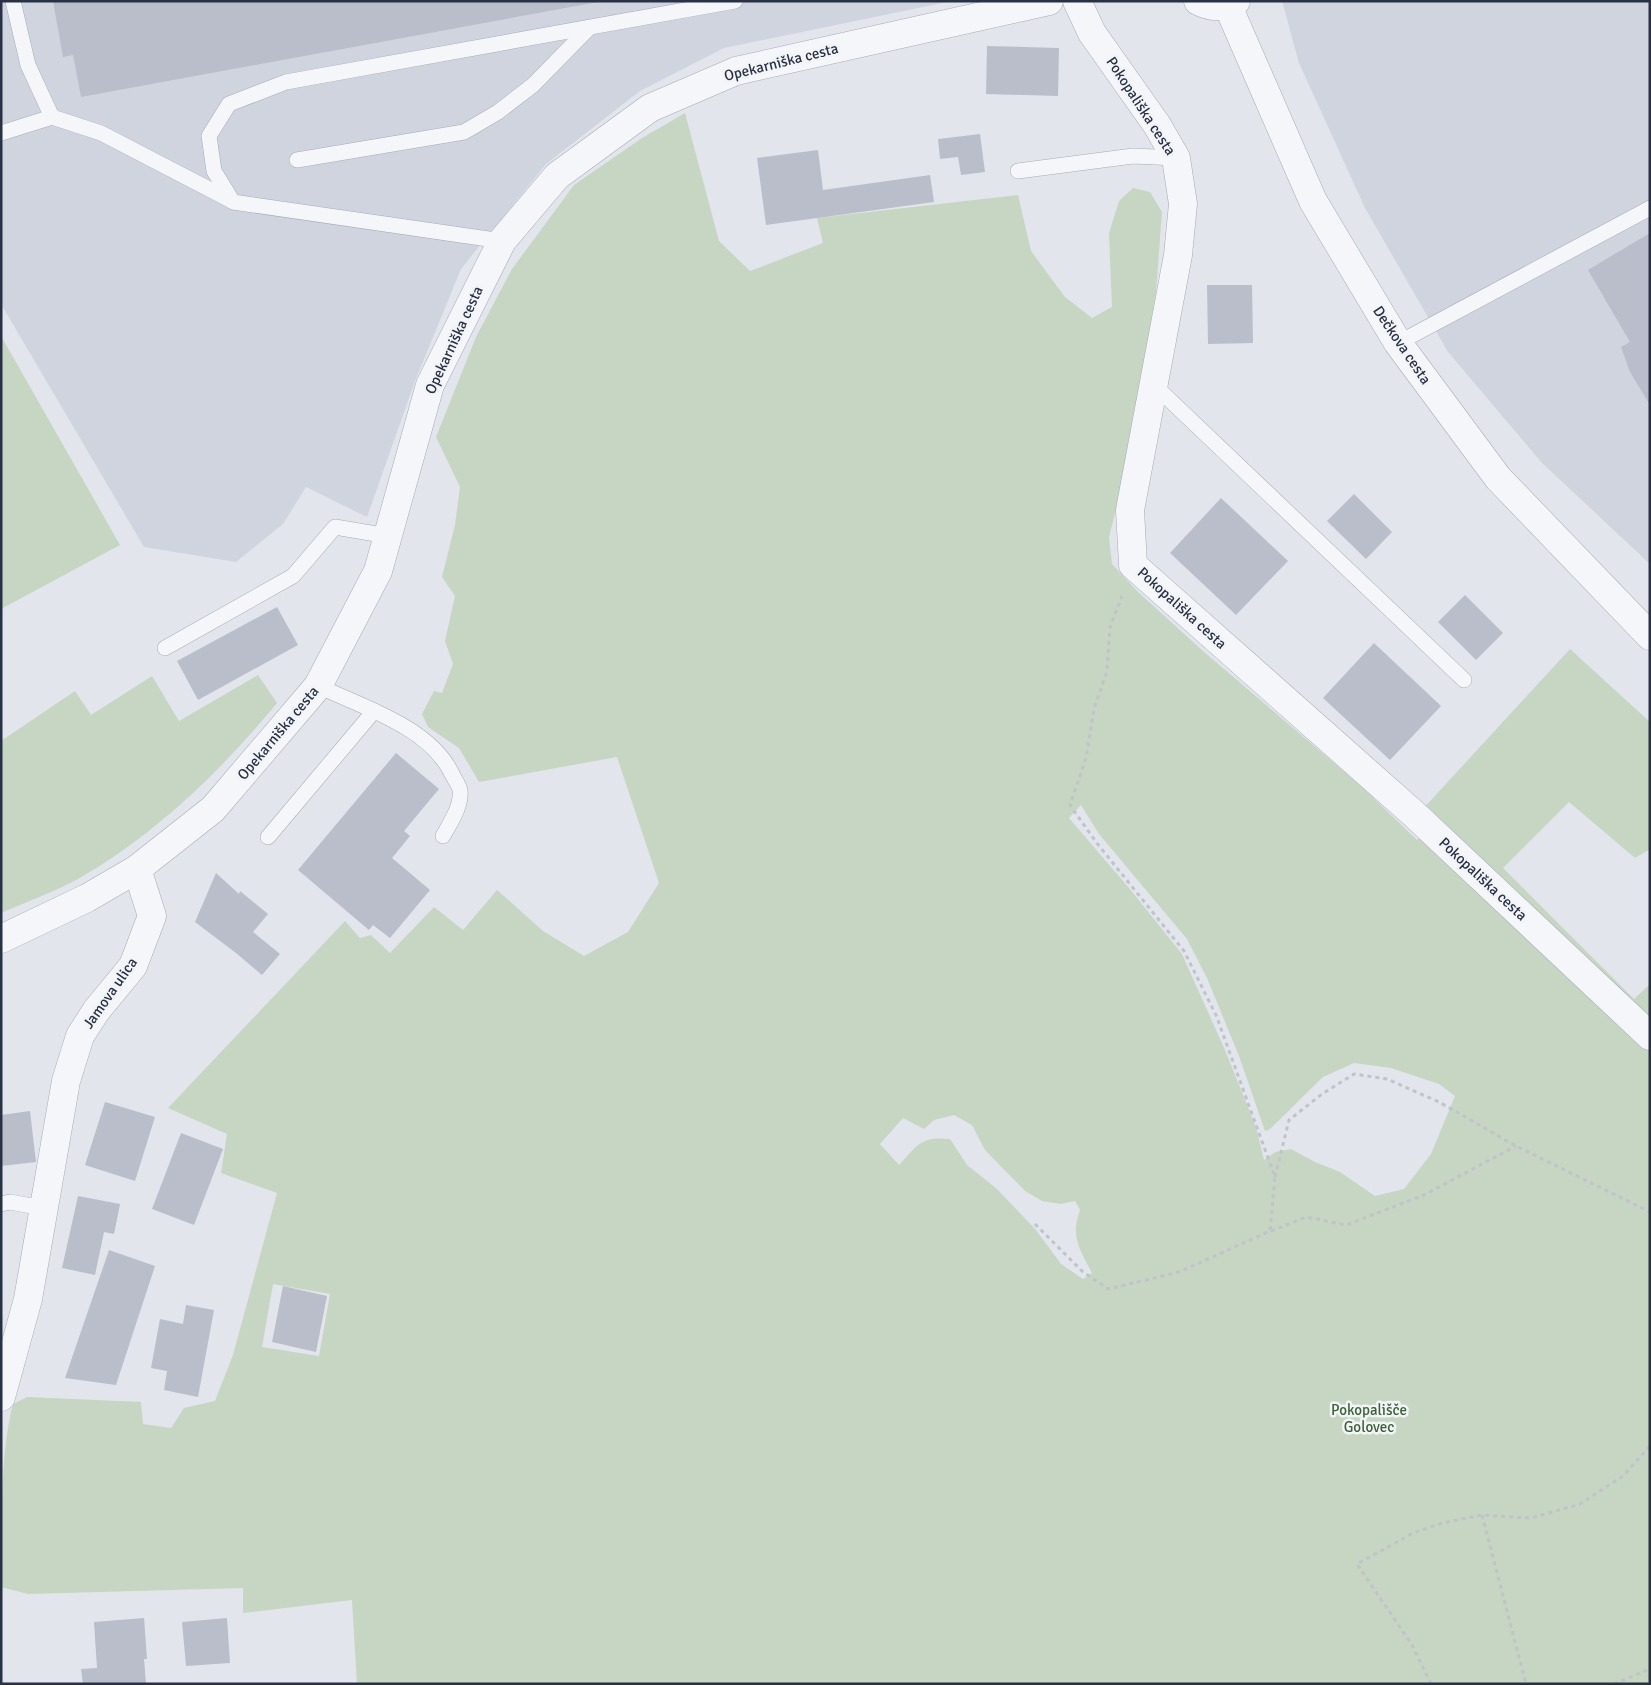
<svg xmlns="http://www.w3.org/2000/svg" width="1651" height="1685" font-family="Signika,sans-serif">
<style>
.built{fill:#d0d4de}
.green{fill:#c6d6c2;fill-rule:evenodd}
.building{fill:#b9beca}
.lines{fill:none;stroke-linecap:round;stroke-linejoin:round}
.service-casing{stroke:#a6abb6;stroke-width:16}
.minor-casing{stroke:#a6abb6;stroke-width:29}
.tertiary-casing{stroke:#a6abb6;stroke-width:29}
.path{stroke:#c0c3ca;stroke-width:3;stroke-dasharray:4 4;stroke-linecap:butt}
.service{stroke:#f5f6f9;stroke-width:15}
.minor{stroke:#f5f6f9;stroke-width:28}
.tertiary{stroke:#f5f6f9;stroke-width:28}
.labels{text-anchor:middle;stroke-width:5;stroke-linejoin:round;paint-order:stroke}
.street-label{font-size:15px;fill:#283145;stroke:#f2f4f8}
.park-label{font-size:15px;fill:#3a6234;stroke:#f2f4f8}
</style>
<rect width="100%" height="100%" fill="#e2e5eb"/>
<!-- built -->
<g class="built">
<path d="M1,1H952L724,48L640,91L546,164L461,269L415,381L367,517L306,487L283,524L236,562L144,547L1,304Z"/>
<path d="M1282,1H1650V564L1542,463L1448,352L1365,208L1299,63Z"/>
</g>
<!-- green -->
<g class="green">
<path d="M685,113L719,241L750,271L823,243L817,218L1018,195L1031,251L1065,297L1092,318L1112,307L1109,233L1119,201L1133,188L1150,192L1162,212L1156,292L1125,474L1109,537L1112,564L1138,592L1203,651L1363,788L1417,840L1432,825L1421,811L1570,649L1650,722V849L1635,858L1569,802L1503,868L1634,999L1650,984V1684H357L352,1600L243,1613V1588L28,1594L1,1587C1,1533 0,1453 13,1404L27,1397L141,1402L143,1424L171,1428L184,1408L215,1401L233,1355L277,1193L221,1173L227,1134L168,1108L345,921L360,938L371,935L390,953L434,907L463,930L497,890L543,931L584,956L628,932L659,883L617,757L479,782L459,748L428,727L422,714L434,691L442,693L453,664L445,641L455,596L442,577L455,525L460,487L436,437L476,337L512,269L574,185L642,138ZM1081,805L1099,834L1187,939L1207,978L1239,1056L1265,1131L1270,1129L1323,1077L1354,1063L1391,1068L1439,1084L1455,1096L1431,1154L1404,1189L1375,1196L1340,1172L1315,1162L1291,1149L1275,1152L1264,1160L1256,1127L1225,1050L1182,954L1129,888L1069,818ZM954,1115L972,1125L985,1150L1025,1191L1042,1201L1061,1204L1075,1201L1080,1210C1070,1236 1080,1250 1092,1273L1083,1279L1061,1264L1036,1230L997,1189L967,1165L950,1139C920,1136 918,1145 899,1165L880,1144L903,1118L924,1129L934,1120ZM273,1284L330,1294L319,1356L262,1347Z"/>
<path d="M1,336L120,545L1,609Z"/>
<path d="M258,675L277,703C221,771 155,835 78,879C54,892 26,902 1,913V741L75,691L91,715L152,676L179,721Z"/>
</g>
<!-- building -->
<g class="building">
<path d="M53,1H598V2L81,97L73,55L63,57Z"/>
<path d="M987,46L1059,48L1058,96L986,94Z"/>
<path d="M980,134L985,172L961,175L958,157L940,159L938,139Z"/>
<path d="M818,150L823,190L930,175L934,202L766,225L757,158Z"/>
<path d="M1650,233V405L1630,372L1621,347L1630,342L1588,270Z"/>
<path d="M1207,285H1252L1253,343L1208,344Z"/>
<path d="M1354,494L1392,532L1366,559L1327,521Z"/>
<path d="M1221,498L1288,561L1236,615L1170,553Z"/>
<path d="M1465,595L1503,633L1476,660L1438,622Z"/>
<path d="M277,607L298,645L198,700L177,661Z"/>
<path d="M1374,643L1441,706L1390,760L1323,698Z"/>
<path d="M396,753L439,789L404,831L410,836L392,858L430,890L390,938L373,925L369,930L298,870Z"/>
<path d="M216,873L239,894L240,891L268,914L253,932L280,954L262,975L236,953L195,922Z"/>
<path d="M105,1102L155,1117L135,1181L85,1165Z"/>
<path d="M30,1111L36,1162L1,1166V1115Z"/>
<path d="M181,1133L223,1149L194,1225L152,1209Z"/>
<path d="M78,1196L120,1204L114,1234L104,1232L95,1275L62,1268Z"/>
<path d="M109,1250L155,1266L116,1385L65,1378Z"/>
<path d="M283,1286L327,1296L316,1352L272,1342Z"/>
<path d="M186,1305L214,1310L198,1397L164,1390L167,1371L151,1368L160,1319L183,1324Z"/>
<path d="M144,1618L147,1659H144L146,1684H83L81,1669L97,1668L94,1622Z"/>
<path d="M227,1618L230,1663L186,1666L182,1622Z"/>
</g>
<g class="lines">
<!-- service casing -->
<g class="service-casing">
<g id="service">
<path d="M13,1L28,65L52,117"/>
<path d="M1,133L52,117L101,133L232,201"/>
<path d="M297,160L464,132L498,112L533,85L589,28"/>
<path d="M1018,171L1133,156L1176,158"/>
<path d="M502,241L233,202L214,171L209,136L229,104L286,82L735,1"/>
<path d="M1398,343L1650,208"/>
<path d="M1154,385L1464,680"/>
<path d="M165,648L293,576L335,527L388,536"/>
<path d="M318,686C363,707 432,728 453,776C455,780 459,785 460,790C462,806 450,823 443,836"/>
<path d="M268,837L374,711"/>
<path d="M1,1204L10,1202L43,1208"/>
</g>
</g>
<!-- minor casing -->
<g class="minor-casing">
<g id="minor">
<path d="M1077,1L1092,33L1157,125L1176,158L1183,204L1178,255L1130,510L1133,565L1415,815L1650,1036"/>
<path d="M1,939L87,898L137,869L213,809L318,686L378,571L430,385L502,241L557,176L650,108L736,71L1049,1"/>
<path d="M1,1397L28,1299L66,1081L80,1036L96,1011L133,966L152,916L137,869"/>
</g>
</g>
<!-- tertiary casing -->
<g class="tertiary-casing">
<g id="tertiary">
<path d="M1198,1C1211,8 1223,8 1236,1"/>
<path d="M1228,6L1313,201L1398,343L1498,478L1650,636"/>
</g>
</g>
<!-- path -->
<g class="path">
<path d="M1275,1177L1289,1120L1322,1094L1354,1074L1387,1079L1439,1102L1516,1146L1650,1212"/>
<path d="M1035,1224L1082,1271L1108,1289L1179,1272L1270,1231L1275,1177L1216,1015L1184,951L1096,842L1070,805L1086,758L1094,709L1107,671L1110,627L1122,596"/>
<path d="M1271,1231L1306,1217L1346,1225L1424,1195L1516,1146"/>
<path d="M1482,1515L1526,1684"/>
<path d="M1431,1684L1412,1645L1357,1564L1413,1533L1442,1523L1482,1515L1531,1518L1580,1504L1623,1476L1650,1446"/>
<path d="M1614,1684L1650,1669"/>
</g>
<!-- service -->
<use href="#service" class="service"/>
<!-- minor -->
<use href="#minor" class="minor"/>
<!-- tertiary -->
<use href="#tertiary" class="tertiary"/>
</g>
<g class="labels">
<!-- street labels -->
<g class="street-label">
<text transform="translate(781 62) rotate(-14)" y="5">Opekarniška cesta</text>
<text transform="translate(1141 106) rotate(57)" y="5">Pokopališka cesta</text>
<text transform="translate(454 340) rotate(-65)" y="5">Opekarniška cesta</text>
<text transform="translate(1402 345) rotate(56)" y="5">Dečkova cesta</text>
<text transform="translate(1182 608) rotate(42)" y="5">Pokopališka cesta</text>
<text transform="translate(278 733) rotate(-50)" y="5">Opekarniška cesta</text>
<text transform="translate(1483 879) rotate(43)" y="5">Pokopališka cesta</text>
<text transform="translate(110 993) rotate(-55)" y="5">Jamova ulica</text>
</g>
<!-- park labels -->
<g class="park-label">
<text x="1369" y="1415">Pokopališče<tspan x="1369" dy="17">Golovec</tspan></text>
</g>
</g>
<!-- border -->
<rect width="1651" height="1685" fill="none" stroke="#283145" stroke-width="5"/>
</svg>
